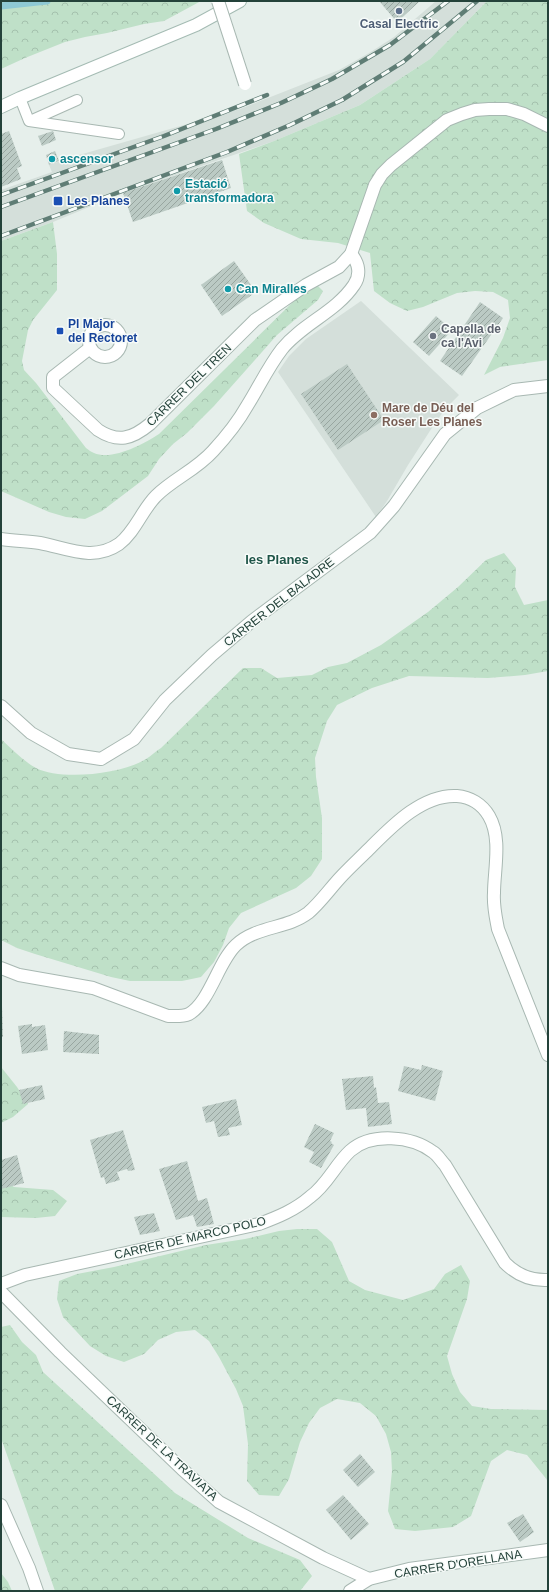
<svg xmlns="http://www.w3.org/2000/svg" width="549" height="1592" font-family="Arial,sans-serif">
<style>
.built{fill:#d4dfda}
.forest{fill:url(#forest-crowns)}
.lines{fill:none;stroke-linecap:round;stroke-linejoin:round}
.stream{stroke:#8ec9d4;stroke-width:7}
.building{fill:url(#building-hatch)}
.service-casing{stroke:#a8b8b2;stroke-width:12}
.pedestrian-casing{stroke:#a8b8b2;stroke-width:14}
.minor-casing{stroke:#a8b8b2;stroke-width:14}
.tertiary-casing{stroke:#a8b8b2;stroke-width:14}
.secondary-casing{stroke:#a4bbb3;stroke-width:14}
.service{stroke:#fff;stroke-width:10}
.pedestrian{stroke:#fff;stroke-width:12}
.minor{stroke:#fff;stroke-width:12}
.tertiary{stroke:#fff;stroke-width:12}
.secondary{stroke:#fff;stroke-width:12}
.rail-casing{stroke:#5f7d75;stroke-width:4.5}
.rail{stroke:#f7fbf9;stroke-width:3;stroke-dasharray:9;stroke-linecap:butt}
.pedestrian-bridge-casing{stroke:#a8b8b2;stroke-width:14;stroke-linecap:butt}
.pedestrian-bridge{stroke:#fff;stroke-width:12}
.service-dot{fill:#5c6f8a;stroke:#f7fbf9;stroke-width:1.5}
.culture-dot{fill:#0f9aa8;stroke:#f7fbf9;stroke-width:1.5}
.transit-dot{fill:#1a4fb4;stroke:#f7fbf9;stroke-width:1.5}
.worship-dot{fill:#6b7280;stroke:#f7fbf9;stroke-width:1.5}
.education-dot{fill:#8d6e63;stroke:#f7fbf9;stroke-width:1.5}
.labels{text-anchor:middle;stroke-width:3;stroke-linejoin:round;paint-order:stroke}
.service-label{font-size:12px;font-weight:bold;fill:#4e5e75;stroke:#f7fbf9}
.culture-label{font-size:12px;font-weight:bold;fill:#0d838f;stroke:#f7fbf9;text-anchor:start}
.transit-label{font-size:12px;font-weight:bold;fill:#164399;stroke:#f7fbf9;text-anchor:start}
.worship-label{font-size:12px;font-weight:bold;fill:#5b616d;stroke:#f7fbf9;text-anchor:start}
.street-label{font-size:12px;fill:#24423a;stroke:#f7fbf9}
.education-label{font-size:12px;font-weight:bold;fill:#785e54;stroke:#f7fbf9;text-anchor:start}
.neighbourhood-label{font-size:13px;font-weight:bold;fill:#1f5548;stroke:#f7fbf9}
</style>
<defs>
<pattern id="forest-crowns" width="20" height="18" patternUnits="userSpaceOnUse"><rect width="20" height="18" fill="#bfe0c8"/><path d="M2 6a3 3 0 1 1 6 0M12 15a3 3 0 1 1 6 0" fill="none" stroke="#a4c1ad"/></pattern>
<pattern id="building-hatch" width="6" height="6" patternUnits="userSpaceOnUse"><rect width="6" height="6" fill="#bbcac4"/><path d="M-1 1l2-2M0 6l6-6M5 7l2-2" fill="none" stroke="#98a6a0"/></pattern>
</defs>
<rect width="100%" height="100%" fill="#e6efeb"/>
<!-- built -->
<g class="built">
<path d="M436,1H487L430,59L360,105L274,141L123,193L53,222L1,241V190L52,172L49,165L72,157L240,109L339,70L369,53L394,37Z"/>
<path d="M361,301L459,395L446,408L435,423L408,465L387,501L376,517L278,372L289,356L306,339Z"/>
</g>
<!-- forest -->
<g class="forest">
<path d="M1,1H201L164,21L144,24L107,33L85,37L65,42L25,58L1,69Z"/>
<path d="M487,1H548V360L500,367L484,375L503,338L510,318L508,300L493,292L475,291L457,293L423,307L407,311L390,303L374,291L370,253L338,243L301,239L264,223L247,211L239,154L274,141L360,105L430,59Z"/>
<path d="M53,222L57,254V290L33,320L28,330L22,361L24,370L36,383L86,448C89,450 91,452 94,453C112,461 144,444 159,434L300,295L316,284L323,291L318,300L277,335L214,406L187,433L173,444L159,459L148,476L102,511L85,519L66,517L49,512L1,491V241Z"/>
<path d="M504,553L516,568L515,587L524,605L548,600V671L525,675L488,678L409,676L372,688L337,705L327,721L315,758L316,777L322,818V859L311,876L296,888L241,913L229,928L223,945L214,962L201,977L182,981H130L111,977L35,954L17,948L1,940V739C12,749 23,761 36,768C61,781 123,774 146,759C151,756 156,751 161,748L243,668H261L277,678L312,675L328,667L347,663L381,645L428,612L458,587L486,560Z"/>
<path d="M1,1067L17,1087L28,1104L13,1117L1,1123Z"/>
<path d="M1,1178L14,1187L53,1190L67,1201L55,1216L36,1218L1,1217Z"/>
<path d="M297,1229H317L332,1242L349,1281L365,1290L403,1300L434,1289L445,1274L461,1265L470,1281L467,1299L447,1356L452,1374L460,1392L472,1406L491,1409L548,1410V1481L527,1455L507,1450L491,1461L471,1516L453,1527L415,1531L395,1529L388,1511L392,1471L391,1452L386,1434L376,1416L360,1403L337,1399L320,1408L309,1423L300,1442L289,1479L279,1496L259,1495L247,1481L248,1444L243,1406L236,1389L219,1357L209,1341L195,1330L176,1332L158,1340L144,1354L124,1362L106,1356L90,1346L63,1317L57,1299L59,1281L77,1274L114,1267L206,1245L245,1239L279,1231Z"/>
<path d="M10,1325L22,1342L36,1355L43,1372L175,1493L248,1538L300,1560L312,1576L300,1591H55L1,1438V1327Z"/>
<path d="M1,1573L8,1582L12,1591H1Z"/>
</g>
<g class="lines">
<!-- stream -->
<path class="stream" d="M1,6L47,1"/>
</g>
<!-- building -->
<g class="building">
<path d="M379,1H420L397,22Z"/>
<path d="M9,131L22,166L17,168L21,179L1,187V134Z"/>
<path d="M53,131L56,140L42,146L38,136Z"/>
<path d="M55,151L59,161L49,165L46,155Z"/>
<path d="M222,160L231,188L133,222L123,193Z"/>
<path d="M234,261L256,292L222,316L201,285Z"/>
<path d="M480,302L503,318L462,376L440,361Z"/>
<path d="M436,316L452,330L429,356L413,342Z"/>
<path d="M347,364L384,420L338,450L301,394Z"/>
<path d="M1,1005H2L3,1037H1Z"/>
<path d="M32,1024V1027L45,1025L48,1050L22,1054L18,1026Z"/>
<path d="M64,1031L99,1035V1054L63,1052Z"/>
<path d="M422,1065L443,1071L435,1101L398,1091L404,1066L421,1070Z"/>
<path d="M373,1076L374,1088L376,1087L378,1103L389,1102L392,1124L368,1127L366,1108L346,1110L342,1079Z"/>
<path d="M42,1085L45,1099L23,1104L19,1090Z"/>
<path d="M236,1099L242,1125L228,1128L230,1135L218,1137L214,1121L206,1123L202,1107Z"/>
<path d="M315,1124L334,1133L330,1141L332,1142L331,1143L334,1145L321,1168L309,1162L314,1152L304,1147Z"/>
<path d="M123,1130L135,1170L128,1171L127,1169L117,1172L120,1180L106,1184L104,1177L101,1178L90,1140Z"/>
<path d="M17,1155L24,1183L1,1189V1160Z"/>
<path d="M187,1161L198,1201L207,1198L214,1224L197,1227L193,1215L176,1220L159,1169Z"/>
<path d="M154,1213L160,1231L140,1235L134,1217Z"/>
<path d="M360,1454L375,1472L358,1487L343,1470Z"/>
<path d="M343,1495L369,1524L351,1540L326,1510Z"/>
<path d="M523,1514L534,1532L520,1542L507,1523Z"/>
</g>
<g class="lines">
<!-- service casing -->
<g class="service-casing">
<g id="service">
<path d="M20,98L29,121L119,134"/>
<path d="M30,121L77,100"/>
</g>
</g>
<!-- pedestrian casing -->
<g class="pedestrian-casing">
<path id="pedestrian" d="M1,1292L60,1352L182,1469L219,1502L323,1558L369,1579"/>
</g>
<!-- minor casing -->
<g class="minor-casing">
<g id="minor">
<circle cx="105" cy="341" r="16"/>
<path d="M90,348L53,377V388L98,430C118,443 132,439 150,424L255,320L306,285L339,267L351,254L375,185L382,174L391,165L447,120L462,114L475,110L489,109H507L524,114L548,126"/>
<path d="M1,539C14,541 27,541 40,543C67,548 93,562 119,544C135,532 142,510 156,496C173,479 196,470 213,451C225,438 238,422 247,406C259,387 268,367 282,349C302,324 336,312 354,285C361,275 359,263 351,254"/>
<path d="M1,706L31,733L68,754L101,759L134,739L165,700L212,655L252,621L370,533L394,506L445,434L477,408L514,390L548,386"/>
<path d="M1,1284L25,1275L259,1224C278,1217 295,1210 310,1197C327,1185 335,1165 350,1151C371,1132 412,1136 433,1152C438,1155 441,1161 445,1165L505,1263C517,1275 531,1281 548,1280"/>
<path d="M1,1505L29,1568L37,1591"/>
<path d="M350,1591L369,1579L409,1569L548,1550"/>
</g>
</g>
<!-- tertiary casing -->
<g class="tertiary-casing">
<path id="tertiary" d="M1,968L19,975L93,988L168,1016C175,1016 182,1017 189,1014C210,1002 218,962 236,945C256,926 287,929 308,913C319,904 329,890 339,879C348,869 359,859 369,849C391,827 422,794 457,796C470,797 482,804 489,816C502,838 494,870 494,893C493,906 496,918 498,929L548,1055"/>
</g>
<!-- secondary casing -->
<g class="secondary-casing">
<path id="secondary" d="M1,107L20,98L196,25L240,1"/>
</g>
<!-- service -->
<use href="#service" class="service"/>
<!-- pedestrian -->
<use href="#pedestrian" class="pedestrian"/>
<!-- minor -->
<use href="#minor" class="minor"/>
<!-- tertiary -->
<use href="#tertiary" class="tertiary"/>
<!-- secondary -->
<use href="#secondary" class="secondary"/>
<!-- rail casing -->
<g class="rail-casing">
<g id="rail">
<path d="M1,195L164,136L267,95"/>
<path d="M1,207L216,129L281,103L332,79L390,45L448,1"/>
<path d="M1,236L227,152L290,125L342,100L403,62L477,1"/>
</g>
</g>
<!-- rail -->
<use href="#rail" class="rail"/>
<!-- pedestrian-bridge casing -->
<g class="pedestrian-bridge-casing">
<path id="pedestrian-bridge" d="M218,1L245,84"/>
</g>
<!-- pedestrian-bridge -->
<use href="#pedestrian-bridge" class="pedestrian-bridge"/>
</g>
<!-- markers -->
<circle class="service-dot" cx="399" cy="11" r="4"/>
<g class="culture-dot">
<circle cx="52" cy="159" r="4"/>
<circle cx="177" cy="191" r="4"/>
<circle cx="228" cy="289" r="4"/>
</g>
<g class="transit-dot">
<rect x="53" y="196" width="10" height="10" rx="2"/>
<rect x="56" y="327" width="8" height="8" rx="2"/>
</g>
<circle class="worship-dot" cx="433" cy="336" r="4"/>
<circle class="education-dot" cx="374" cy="415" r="4"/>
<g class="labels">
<!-- service labels -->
<g class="service-label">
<text x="399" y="28">Casal Electric</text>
</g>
<!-- culture labels -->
<g class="culture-label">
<text x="60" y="163">ascensor</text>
<text x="185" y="188">Estació<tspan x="185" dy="14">transformadora</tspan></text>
<text x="236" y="293">Can Miralles</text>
</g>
<!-- transit labels -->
<g class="transit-label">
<text x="67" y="205">Les Planes</text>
<text x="68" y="328">Pl Major<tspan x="68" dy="14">del Rectoret</tspan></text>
</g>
<!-- worship labels -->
<g class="worship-label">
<text x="441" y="333">Capella de<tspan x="441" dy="14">ca l'Avi</tspan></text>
</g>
<!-- street labels -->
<g class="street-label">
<text transform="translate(189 385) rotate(-44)" y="4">CARRER DEL TREN</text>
<text transform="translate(279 602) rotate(-38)" y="4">CARRER DEL BALADRE</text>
<text transform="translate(190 1238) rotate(-13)" y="4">CARRER DE MARCO POLO</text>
<text transform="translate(162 1448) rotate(43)" y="4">CARRER DE LA TRAVIATA</text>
<text transform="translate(458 1564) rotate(-9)" y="4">CARRER D'ORELLANA</text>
</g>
<!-- education labels -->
<g class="education-label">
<text x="382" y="412">Mare de Déu del<tspan x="382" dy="14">Roser Les Planes</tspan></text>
</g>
<!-- neighbourhood labels -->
<g class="neighbourhood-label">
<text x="277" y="564">les Planes</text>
</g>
</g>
<!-- border -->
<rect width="549" height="1592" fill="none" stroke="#24423a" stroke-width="4"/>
</svg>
